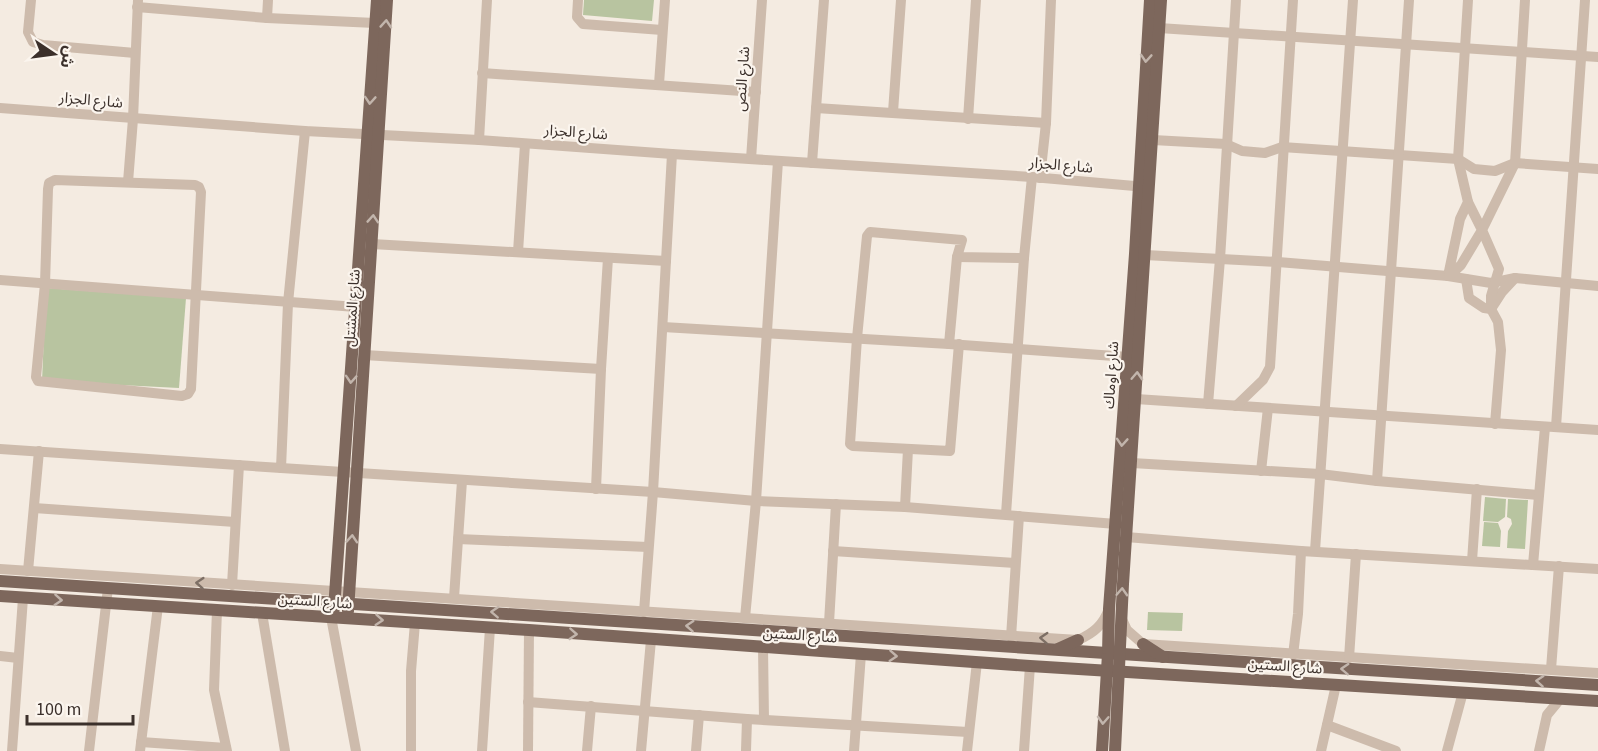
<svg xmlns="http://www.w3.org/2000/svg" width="1598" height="751" font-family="'Source Sans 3','Noto Sans Arabic',sans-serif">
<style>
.green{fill:#b8c4a0}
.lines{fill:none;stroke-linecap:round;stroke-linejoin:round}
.minor{stroke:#cdbbac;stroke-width:10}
.major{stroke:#7d675c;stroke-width:12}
.oneway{stroke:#c2b5ac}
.oneway2{stroke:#7d6f65}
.labels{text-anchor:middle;stroke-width:4.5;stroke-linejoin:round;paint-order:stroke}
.street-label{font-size:15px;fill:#3b302b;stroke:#fbf5ee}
</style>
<rect width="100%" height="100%" fill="#f4ebe1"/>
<!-- green -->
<g class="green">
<path d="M584,0H654L652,21L583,15Z"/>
<path d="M46,288L186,298L179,388L42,381Z"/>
<path d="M1485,497L1506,499L1505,517L1498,522L1483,521Z"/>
<path d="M1508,499L1528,500L1525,549L1507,548L1508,531L1512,524L1511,519L1507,517Z"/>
<path d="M1484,522L1498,523L1501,531L1500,547L1482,546Z"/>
<path d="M1148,612L1183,613L1182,631L1147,630Z"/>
</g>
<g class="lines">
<!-- minor -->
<g class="minor">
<path d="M31,0L28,32L33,42L43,45L135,53"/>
<path d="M578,0L577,17L583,24L662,30"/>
<path d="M137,7L267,18L375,23"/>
<path d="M267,18L268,0"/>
<path d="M1159,28L1598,57"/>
<path d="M482,73L756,92"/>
<path d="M659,84L665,0"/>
<path d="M0,108L305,131L479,140L672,154L1032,177L1146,187"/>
<path d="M816,108L1046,123"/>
<path d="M893,112L901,0"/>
<path d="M968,119L976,0"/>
<path d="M479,140L487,0"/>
<path d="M1153,140L1226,144L1242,151L1265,153L1282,147L1458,159L1474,169L1495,171L1515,163L1598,169"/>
<path d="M751,159L762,0"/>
<path d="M812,163L824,0"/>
<path d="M1040,178L1046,123L1051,0"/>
<path d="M55,180L195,185L199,187L201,192L191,389L188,394L182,396L38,381L36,377L45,284L48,189L49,183Z"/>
<path d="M128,182L133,119L138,0"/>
<path d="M372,244L666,261"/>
<path d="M518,252L525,144"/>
<path d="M1145,255L1278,262L1448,276L1491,283L1515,278L1598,286"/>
<path d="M1448,276L1460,219L1468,202L1458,159L1468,0"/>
<path d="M1449,276L1461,265L1482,230L1468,202"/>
<path d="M1466,279L1469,298L1484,308L1491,309L1502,292L1515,278"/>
<path d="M0,280L356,307"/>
<path d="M663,327L949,344L1128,357"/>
<path d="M949,344L957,257"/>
<path d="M959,344L950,451L853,446L850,444L857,338L867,236L870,232L962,240L957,257L1024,258"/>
<path d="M364,355L601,369"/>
<path d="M1136,399C1290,410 1444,420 1598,430"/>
<path d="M1208,404L1220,259L1236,0"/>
<path d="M1236,406L1263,380L1270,367L1293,0"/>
<path d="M1495,424L1501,350L1498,322L1491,309V296L1499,269L1482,230L1515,163L1525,0"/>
<path d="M1556,427L1585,0"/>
<path d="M0,449L281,468L288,303L305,131"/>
<path d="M1132,463L1320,474L1377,481L1538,495"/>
<path d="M281,468L653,492L756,501L905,507L1116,524"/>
<path d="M1261,471L1268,408"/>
<path d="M1377,481L1409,0"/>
<path d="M596,489L601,369L608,258"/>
<path d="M905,507L908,449"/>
<path d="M34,508L235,522"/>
<path d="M1006,514L1024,258L1032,177"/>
<path d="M1126,537L1301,551L1598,569"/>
<path d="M458,539L648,547"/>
<path d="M833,551L1015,563"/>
<path d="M1315,551L1353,0"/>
<path d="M1472,561L1477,489"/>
<path d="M1533,565L1545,427"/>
<path d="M0,569L1078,640C1094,633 1103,625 1109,609"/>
<path d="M28,571L39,451"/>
<path d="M232,585L239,465"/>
<path d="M454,598L462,481"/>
<path d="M217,610L214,690L227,751"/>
<path d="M644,612L653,492L672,154"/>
<path d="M262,613L285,751"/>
<path d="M331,617L356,751"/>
<path d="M1121,617L1127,630L1143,644L1598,673"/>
<path d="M745,618L756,501L778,161"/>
<path d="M829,623L836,504"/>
<path d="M1011,637L1019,516"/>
<path d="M763,647L764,720"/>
<path d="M1293,655L1298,614L1301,551"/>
<path d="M0,656L18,658"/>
<path d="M1349,658L1356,554"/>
<path d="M1551,669L1559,566"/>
<path d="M528,702L747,719L968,732"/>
<path d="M1327,725L1396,751"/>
<path d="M141,742L226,748"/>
<path d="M12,751L23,598"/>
<path d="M89,751L108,588"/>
<path d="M140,751L158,606"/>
<path d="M411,751V671L415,623"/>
<path d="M482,751L490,628"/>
<path d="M528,751L529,630"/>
<path d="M587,751L591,706"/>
<path d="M641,751L651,640"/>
<path d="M696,751L699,715"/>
<path d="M746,751L747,719"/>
<path d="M854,751L861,654"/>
<path d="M967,751L977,662"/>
<path d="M1024,751L1030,666"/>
<path d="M1321,751L1336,685"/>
<path d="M1447,751L1463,692"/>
<path d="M1539,751L1547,715L1561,698"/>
</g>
<!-- major -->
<g class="major">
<path d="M0,581L1598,685"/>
<path d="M0,596L529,630L1030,666L1598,701"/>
<path d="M334,609L377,0"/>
<path d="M348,611L387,0"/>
<path d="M1143,644L1163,657"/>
<path d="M1058,649L1078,640"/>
<path d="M1102,751L1108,654L1109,609L1135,254L1150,0"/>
<path d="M1115,751L1123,584L1161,0"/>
</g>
</g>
<!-- one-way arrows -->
<defs><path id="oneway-chevron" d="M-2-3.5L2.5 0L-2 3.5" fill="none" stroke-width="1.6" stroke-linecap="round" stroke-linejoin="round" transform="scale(1.5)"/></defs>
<g class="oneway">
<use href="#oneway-chevron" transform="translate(386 24) rotate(-86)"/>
<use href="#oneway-chevron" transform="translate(1146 58) rotate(94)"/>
<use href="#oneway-chevron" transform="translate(370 100) rotate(94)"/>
<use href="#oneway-chevron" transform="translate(373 219) rotate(-86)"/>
<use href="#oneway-chevron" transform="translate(1137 376) rotate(-87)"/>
<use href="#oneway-chevron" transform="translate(351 379) rotate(94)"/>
<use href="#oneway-chevron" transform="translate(1122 442) rotate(94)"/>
<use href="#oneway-chevron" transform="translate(352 539) rotate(-86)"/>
<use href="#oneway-chevron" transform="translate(1122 592) rotate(-87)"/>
<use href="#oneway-chevron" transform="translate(58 600) rotate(4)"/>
<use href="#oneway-chevron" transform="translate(495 612) rotate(-177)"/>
<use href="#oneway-chevron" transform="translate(379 620) rotate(4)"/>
<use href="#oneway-chevron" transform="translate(690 626) rotate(-176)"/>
<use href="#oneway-chevron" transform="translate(573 634) rotate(4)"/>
<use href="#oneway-chevron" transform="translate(893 656) rotate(4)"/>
<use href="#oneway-chevron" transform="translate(1345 669) rotate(-177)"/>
<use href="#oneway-chevron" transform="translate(1540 681) rotate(-176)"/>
<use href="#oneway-chevron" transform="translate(1103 720) rotate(93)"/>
</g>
<g class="oneway2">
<use href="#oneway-chevron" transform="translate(200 583) rotate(-176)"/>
<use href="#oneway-chevron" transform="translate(1044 638) rotate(-177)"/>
</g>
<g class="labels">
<!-- street labels -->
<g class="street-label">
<text transform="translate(742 79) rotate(-86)" y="5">شارع النص</text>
<text transform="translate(91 100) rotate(5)" y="5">شارع الجزار</text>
<text transform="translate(576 132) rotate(4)" y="5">شارع الجزار</text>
<text transform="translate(1061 165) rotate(5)" y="5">شارع الجزار</text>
<text transform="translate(352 308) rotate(-86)" y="5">شارع المشتل</text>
<text transform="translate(1111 375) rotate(-86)" y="5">شارع اوماك</text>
<text transform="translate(315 601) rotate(4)" y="5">شارع الستين</text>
<text transform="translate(800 635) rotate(4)" y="5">شارع الستين</text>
<text transform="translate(1285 666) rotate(4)" y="5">شارع الستين</text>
</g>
</g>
<!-- north arrow -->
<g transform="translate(54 54) rotate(103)" stroke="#fbf5ee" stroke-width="4.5" paint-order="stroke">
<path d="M0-4.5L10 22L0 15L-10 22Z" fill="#3b302b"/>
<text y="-9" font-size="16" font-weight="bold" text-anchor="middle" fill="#3b302b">ش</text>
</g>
<!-- scale -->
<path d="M27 715v9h106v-9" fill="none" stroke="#3b302b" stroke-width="3"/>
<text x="36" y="715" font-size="18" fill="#3b302b" stroke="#fbf5ee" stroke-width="4.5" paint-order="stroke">100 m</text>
</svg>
